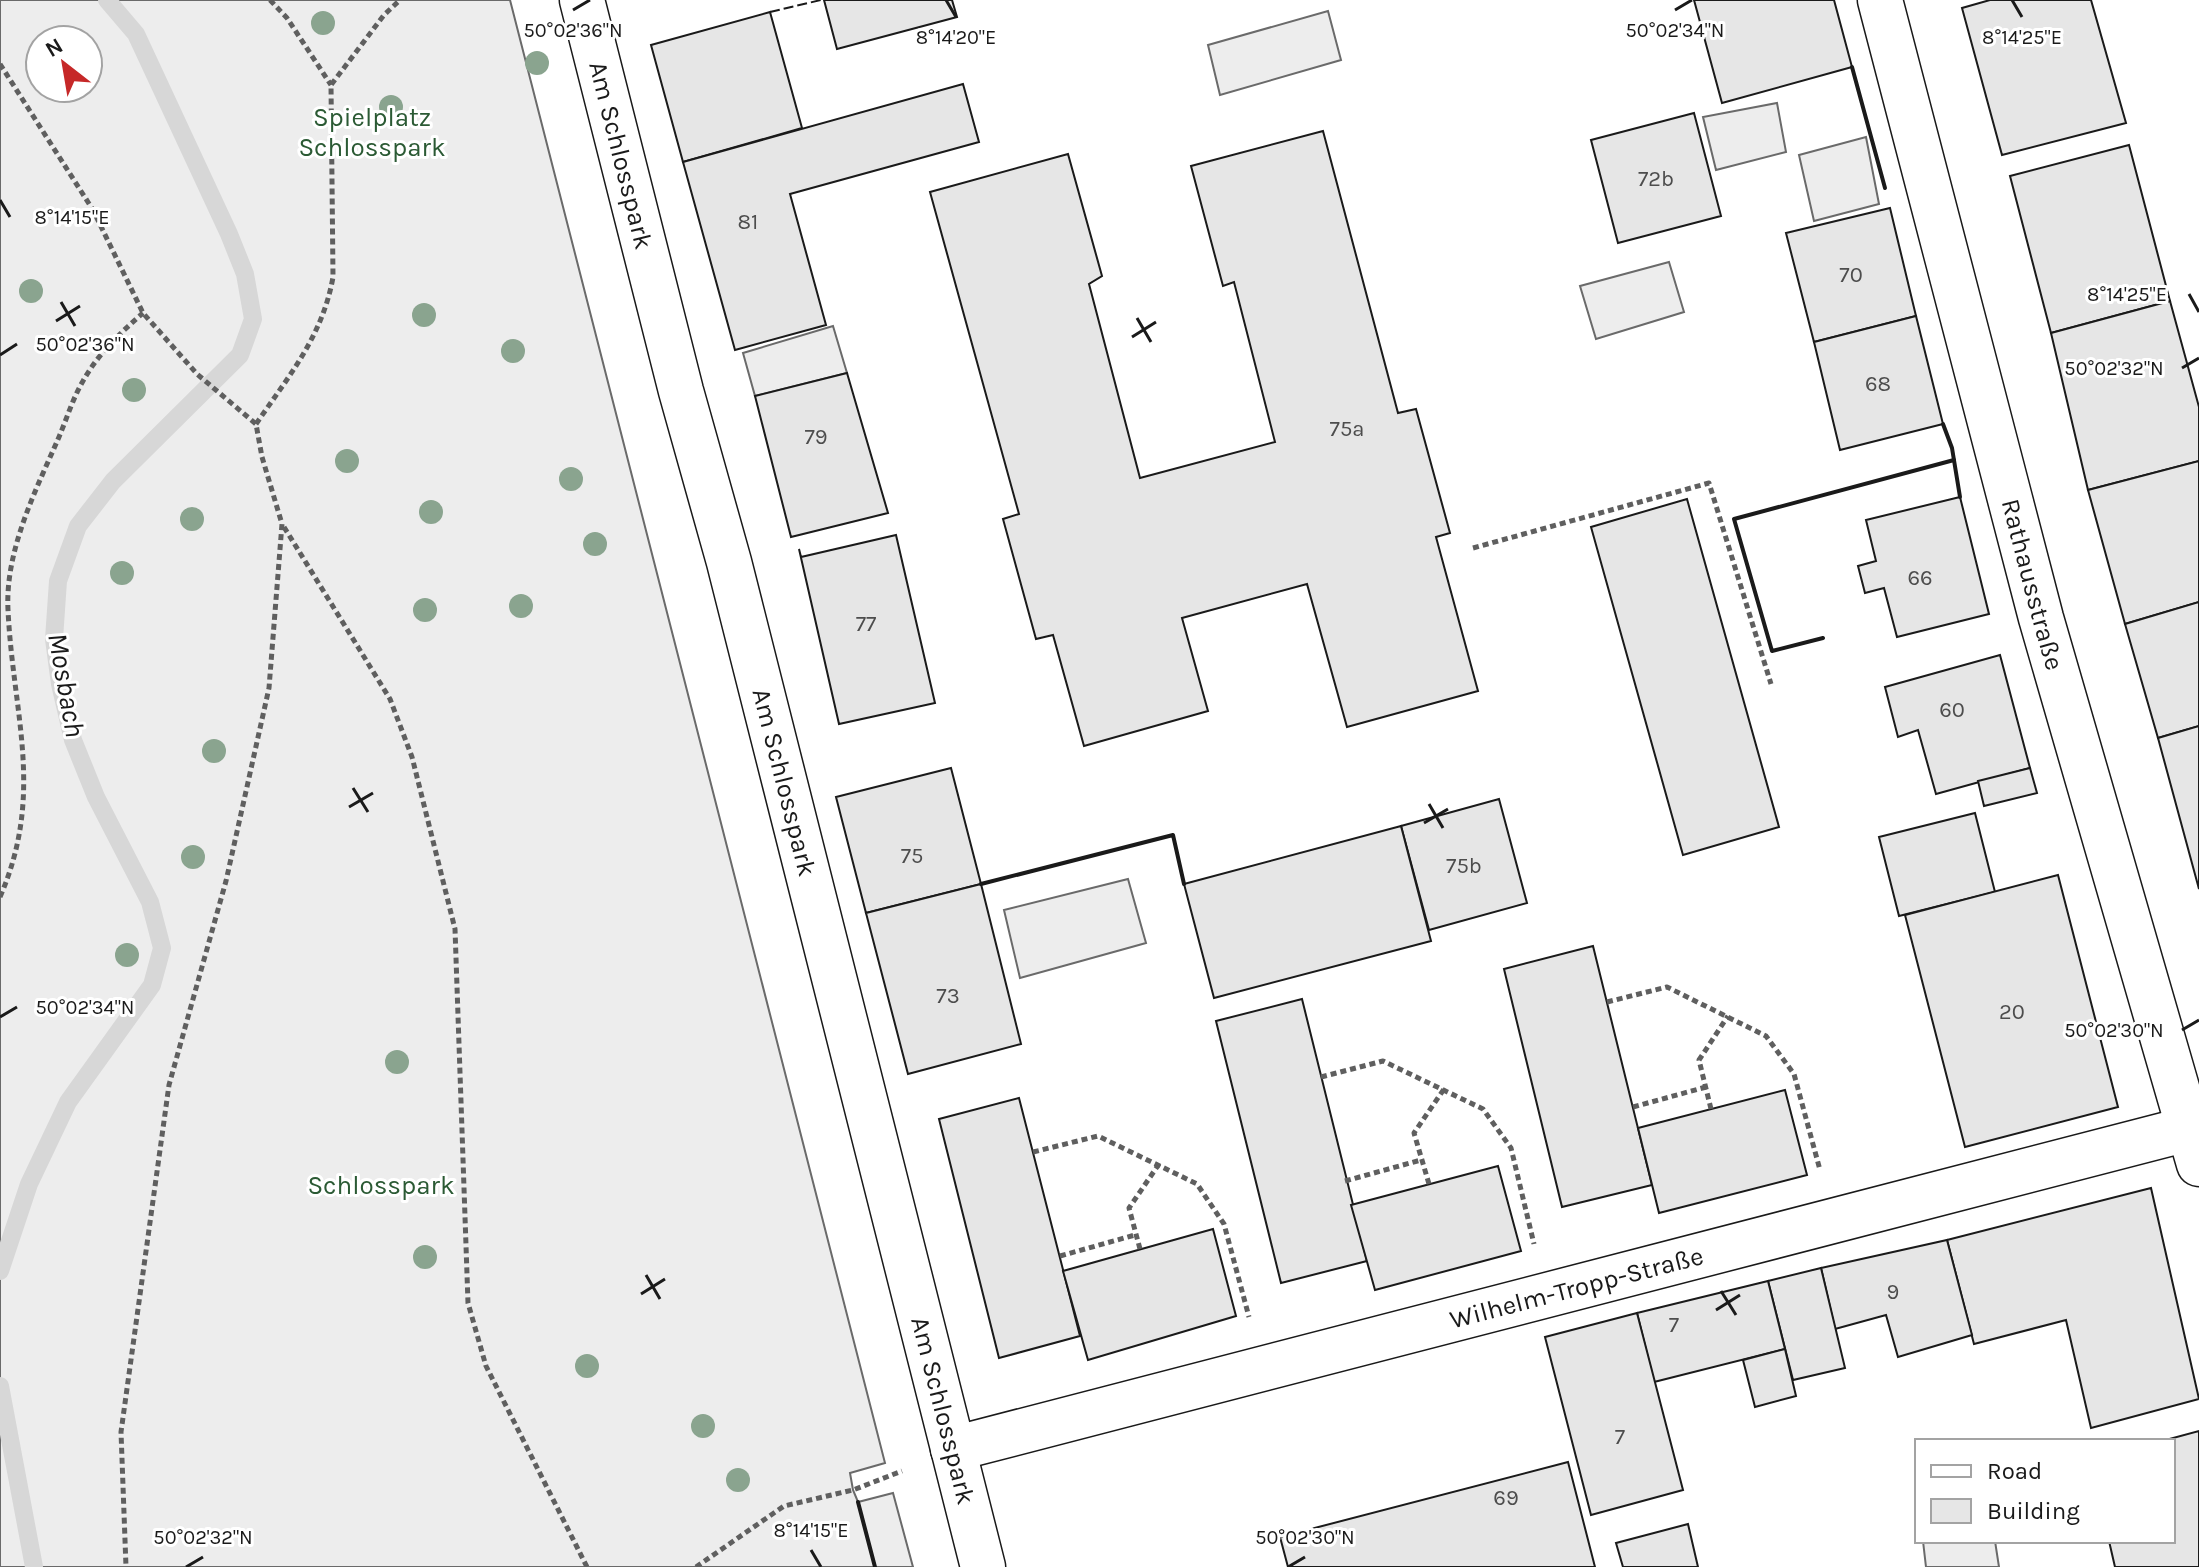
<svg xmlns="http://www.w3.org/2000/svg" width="2199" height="1567" font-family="Karla,sans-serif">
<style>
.built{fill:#ededed;stroke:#6a6a6a;stroke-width:2;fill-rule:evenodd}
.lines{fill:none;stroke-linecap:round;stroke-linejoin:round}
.stream{stroke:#d7d7d7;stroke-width:18}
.building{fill:#e6e6e6;stroke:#1a1a1a;stroke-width:2}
.minor-casing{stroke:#1a1a1a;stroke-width:47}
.tertiary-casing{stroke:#1a1a1a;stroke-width:47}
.path{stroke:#5f5f5f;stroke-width:5;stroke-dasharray:6 4;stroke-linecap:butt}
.minor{stroke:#fff;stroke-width:44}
.tertiary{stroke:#fff;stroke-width:44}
.fence{stroke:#1a1a1a;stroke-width:2;stroke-dasharray:10 4;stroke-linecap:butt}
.wall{stroke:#1a1a1a;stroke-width:4}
.tree{fill:#8aa48f}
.ticks{fill:none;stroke:#1a1a1a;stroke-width:3}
.labels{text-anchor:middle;stroke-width:6;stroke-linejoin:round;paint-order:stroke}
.number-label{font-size:22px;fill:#4d4d4d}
.park-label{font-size:26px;fill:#2b5a34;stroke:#fff}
.street-label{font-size:26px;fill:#1a1a1a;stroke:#fff}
.water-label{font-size:28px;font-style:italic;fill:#1a1a1a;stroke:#fff}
.ticks-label{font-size:20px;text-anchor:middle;fill:#1a1a1a;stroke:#fff;stroke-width:6;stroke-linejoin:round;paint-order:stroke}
</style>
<rect width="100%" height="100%" fill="#fff"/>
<!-- built -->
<g class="built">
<path d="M0,0H510L885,1463L850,1473L853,1490L858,1502L893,1493L913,1567H0ZM40,40H88V88H40Z"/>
<path d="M1328,11L1341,60L1220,95L1208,45Z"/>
<path d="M1777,103L1786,152L1716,170L1703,117Z"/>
<path d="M1866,137L1879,204L1814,221L1799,155Z"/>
<path d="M1669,262L1684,312L1596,339L1580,286Z"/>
<path d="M833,326L847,373L755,396L743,353Z"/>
<path d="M1128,879L1146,943L1020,978L1004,910Z"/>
<path d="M1923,1541H1995L1999,1567H1926Z"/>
</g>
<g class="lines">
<!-- stream -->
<g class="stream">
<path d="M0,1271L29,1184L68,1102L152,985L162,948L150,902L96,797L73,740L60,684L54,639L58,581L78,526L113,481L240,355L253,319L245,274L229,234L136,34L107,0"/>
<path d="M0,1386L34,1567"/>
</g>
</g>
<!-- building -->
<g class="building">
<path d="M824,0H952L957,17L837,49Z"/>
<path d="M1694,0H1834L1852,67L1722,103Z"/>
<path d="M1990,0H2091L2126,123L2002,155L1962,8Z"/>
<path d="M770,12L802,128L683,162L651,45Z"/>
<path d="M963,84L979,142L790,194L826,325L735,350L683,162Z"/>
<path d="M1694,113L1721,216L1618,243L1591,140Z"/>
<path d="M1323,131L1398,413L1416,409L1450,533L1436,537L1478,691L1347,727L1307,584L1182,618L1208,711L1084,746L1053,635L1036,639L1003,519L1019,514L930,192L1068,154L1102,276L1089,284L1140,478L1275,442L1234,282L1223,286L1191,166Z"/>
<path d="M2129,145L2170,301L2051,333L2010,176Z"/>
<path d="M1890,208L1916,316L1814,342L1786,233Z"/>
<path d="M2170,301L2199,407V461L2088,490L2051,333Z"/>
<path d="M1916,316L1943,424L1840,450L1814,342Z"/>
<path d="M847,373L888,513L791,537L755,396Z"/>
<path d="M2199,461V602L2125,624L2088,490Z"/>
<path d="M1960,497L1989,614L1897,637L1884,588L1865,593L1858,566L1876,561L1866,520Z"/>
<path d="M1687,499L1779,827L1683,855L1591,527Z"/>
<path d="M896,535L935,703L839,724L799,549L801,557Z"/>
<path d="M2199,602V726L2158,738L2125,624Z"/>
<path d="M2000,655L2030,768L1936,794L1918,730L1898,737L1885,687Z"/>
<path d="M2199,726V889L2158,738Z"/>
<path d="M951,768L981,884L866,913L836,797Z"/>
<path d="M2030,768L2037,793L1984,806L1978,781Z"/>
<path d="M1499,799L1527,903L1429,930L1401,826Z"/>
<path d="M1975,813L1995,892L1899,916L1879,837Z"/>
<path d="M1401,826L1431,941L1214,998L1184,884Z"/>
<path d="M2058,875L2118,1107L1965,1147L1905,915Z"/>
<path d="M981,884L1021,1044L908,1074L866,913Z"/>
<path d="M1593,946L1652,1185L1562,1207L1504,969Z"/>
<path d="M1302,999L1367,1261L1281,1283L1216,1021Z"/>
<path d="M1785,1090L1807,1175L1659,1213L1638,1128Z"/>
<path d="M1019,1098L1080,1336L999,1358L939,1119Z"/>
<path d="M1498,1166L1521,1251L1375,1290L1351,1205Z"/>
<path d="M2151,1188L2199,1399L2091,1428L2066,1320L1974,1344L1947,1240Z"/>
<path d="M1213,1229L1236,1316L1088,1360L1063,1271Z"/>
<path d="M1947,1240L1972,1335L1898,1357L1886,1315L1835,1329L1821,1268Z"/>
<path d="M1821,1268L1845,1368L1793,1380L1768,1281Z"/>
<path d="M1768,1281L1785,1349L1654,1382L1637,1313Z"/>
<path d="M1637,1313L1683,1490L1591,1515L1545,1337Z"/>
<path d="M1785,1349L1796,1396L1755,1407L1743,1360Z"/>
<path d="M2199,1431V1567H2115L2109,1541H2173V1441H2162Z"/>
<path d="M1568,1462L1595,1567H1288L1280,1537Z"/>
<path d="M1688,1524L1698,1567H1623L1616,1543Z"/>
</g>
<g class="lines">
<!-- minor casing -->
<g class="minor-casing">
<g id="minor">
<path id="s1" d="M582,0L681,391L729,562L983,1567"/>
<path id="s2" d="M953,1449L2199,1126"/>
</g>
</g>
<!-- tertiary casing -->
<g class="tertiary-casing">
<g id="tertiary">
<path id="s3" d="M1880,0L2041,618L2199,1164"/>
</g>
</g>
<!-- path -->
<g class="path">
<path d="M270,0L287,18L331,85"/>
<path d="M0,64L93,210L143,313L197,374L256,424L262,457L282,524L269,688L226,881L169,1085L121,1432L126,1567"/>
<path d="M256,424C289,376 323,335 333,277L331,85L384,15L400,0"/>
<path d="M284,527L390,699L412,757L455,929L468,1303L486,1366L587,1567"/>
<path d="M1473,548L1709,483L1771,684"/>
<path d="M0,897C45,793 13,715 8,610C5,550 36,490 59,437C67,418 73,398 83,381C98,354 120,333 143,313"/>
<path d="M1607,1002L1667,987L1766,1036L1794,1074L1820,1170"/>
<path d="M1321,1077L1383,1061L1483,1109L1511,1148L1534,1244"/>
<path d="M1633,1107L1706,1087"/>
<path d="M1711,1109L1699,1060L1728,1016"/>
<path d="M1033,1152L1098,1136L1197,1184L1224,1224L1249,1317"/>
<path d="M1345,1181L1421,1160"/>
<path d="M1429,1184L1414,1133L1444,1089"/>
<path d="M1140,1249L1129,1208L1159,1164"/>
<path d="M1060,1256L1135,1235"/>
<path d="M1997,1541L1998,1542"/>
<path d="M696,1567L784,1506L853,1490L902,1471"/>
</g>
<!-- minor -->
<use href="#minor" class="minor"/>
<!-- tertiary -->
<use href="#tertiary" class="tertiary"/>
<!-- fence -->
<path class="fence" d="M770,12L821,0"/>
<!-- wall -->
<g class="wall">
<path d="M1852,67L1885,188"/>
<path d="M1943,424L1952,448L1960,497"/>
<path d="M1823,638L1772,651L1734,519L1954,460"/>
<path d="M981,884L1173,835L1184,884"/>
<path d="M858,1502L875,1567"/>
</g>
</g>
<!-- trees -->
<g class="tree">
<circle cx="323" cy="23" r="12"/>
<circle cx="537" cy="63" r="12"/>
<circle cx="391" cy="107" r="12"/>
<circle cx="31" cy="291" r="12"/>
<circle cx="424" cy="315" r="12"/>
<circle cx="513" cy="351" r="12"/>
<circle cx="134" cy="390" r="12"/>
<circle cx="347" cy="461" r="12"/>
<circle cx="571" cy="479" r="12"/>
<circle cx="431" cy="512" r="12"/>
<circle cx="192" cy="519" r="12"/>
<circle cx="595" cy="544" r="12"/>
<circle cx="122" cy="573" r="12"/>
<circle cx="521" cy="606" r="12"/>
<circle cx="425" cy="610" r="12"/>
<circle cx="214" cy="751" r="12"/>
<circle cx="193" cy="857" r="12"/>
<circle cx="127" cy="955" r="12"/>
<circle cx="397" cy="1062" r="12"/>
<circle cx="425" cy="1257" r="12"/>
<circle cx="587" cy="1366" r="12"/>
<circle cx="703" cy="1426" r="12"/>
<circle cx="738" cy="1480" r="12"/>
</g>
<!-- ticks -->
<path class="ticks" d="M946,0L956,17M2012,0L2022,17M573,10L590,0M1675,10L1692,0M0,200L10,217M2189,294L2199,312M61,302L75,326M1137,318L1151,342M56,321L80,306M1132,337L1156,322M0,355L17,344M2182,368L2199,358M353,788L368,812M1429,804L1443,828M349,807L373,793M1424,823L1448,809M0,1017L17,1007M2182,1030L2199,1020M646,1275L660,1299M1721,1291L1736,1315M641,1294L665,1279M1716,1310L1740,1295M811,1550L821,1567M186,1567L203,1557M1288,1567L1305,1557"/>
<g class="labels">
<!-- number labels -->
<g class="number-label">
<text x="1656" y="186">72b</text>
<text x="748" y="229">81</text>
<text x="1851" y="282">70</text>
<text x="1878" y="391">68</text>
<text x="1347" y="436">75a</text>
<text x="816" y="444">79</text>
<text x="1920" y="585">66</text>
<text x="866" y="631">77</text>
<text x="1952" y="717">60</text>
<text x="912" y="863">75</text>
<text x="1464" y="873">75b</text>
<text x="948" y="1003">73</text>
<text x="2012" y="1019">20</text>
<text x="1893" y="1299">9</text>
<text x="1674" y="1332">7</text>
<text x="1620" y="1444">7</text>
<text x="1506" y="1505">69</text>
</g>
<!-- park labels -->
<g class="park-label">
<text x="372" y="126">Spielplatz<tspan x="372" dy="30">Schlosspark</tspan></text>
<text x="381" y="1194">Schlosspark</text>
</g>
<!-- street labels -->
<g class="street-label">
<text dy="9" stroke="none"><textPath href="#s1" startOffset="160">Am Schlosspark</textPath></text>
<text dy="9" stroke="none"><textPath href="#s3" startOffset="604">Rathausstraße</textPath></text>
<text dy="9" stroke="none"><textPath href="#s1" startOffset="808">Am Schlosspark</textPath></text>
<text dy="9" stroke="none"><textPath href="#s2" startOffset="644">Wilhelm-Tropp-Straße</textPath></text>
<text dy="9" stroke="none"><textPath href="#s1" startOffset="1456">Am Schlosspark</textPath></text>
</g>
<!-- water labels -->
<g class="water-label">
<text transform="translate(67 685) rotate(80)" y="10">Mosbach</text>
</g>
</g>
<g class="ticks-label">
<text x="573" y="37">50°02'36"N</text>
<text x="1675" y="37">50°02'34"N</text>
<text x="2022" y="44">8°14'25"E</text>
<text x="956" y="44">8°14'20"E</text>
<text x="72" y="224">8°14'15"E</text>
<text x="2127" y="301">8°14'25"E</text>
<text x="85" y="351">50°02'36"N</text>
<text x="2114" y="375">50°02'32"N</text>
<text x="85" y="1014">50°02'34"N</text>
<text x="2114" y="1037">50°02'30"N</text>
<text x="811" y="1537">8°14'15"E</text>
<text x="203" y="1544">50°02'32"N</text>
<text x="1305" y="1544">50°02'30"N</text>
</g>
<!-- legend -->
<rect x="1915" y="1439" width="260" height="104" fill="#ffffff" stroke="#a3a3a3" stroke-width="2"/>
<rect x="1931" y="1465" width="40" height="12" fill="#ffffff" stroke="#a3a3a3" stroke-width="2"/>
<text x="1987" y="1479" font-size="24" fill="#1a1a1a">Road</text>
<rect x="1931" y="1499" width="40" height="24" fill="#e6e6e6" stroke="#a3a3a3" stroke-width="2"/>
<text x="1987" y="1519" font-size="24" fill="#1a1a1a">Building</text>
<!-- north arrow -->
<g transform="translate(64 64) rotate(329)"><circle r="38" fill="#ffffff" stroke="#a3a3a3" stroke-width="2"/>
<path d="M0-6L14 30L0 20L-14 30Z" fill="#c62828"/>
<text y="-12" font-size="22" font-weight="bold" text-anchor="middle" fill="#1a1a1a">N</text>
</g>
</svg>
